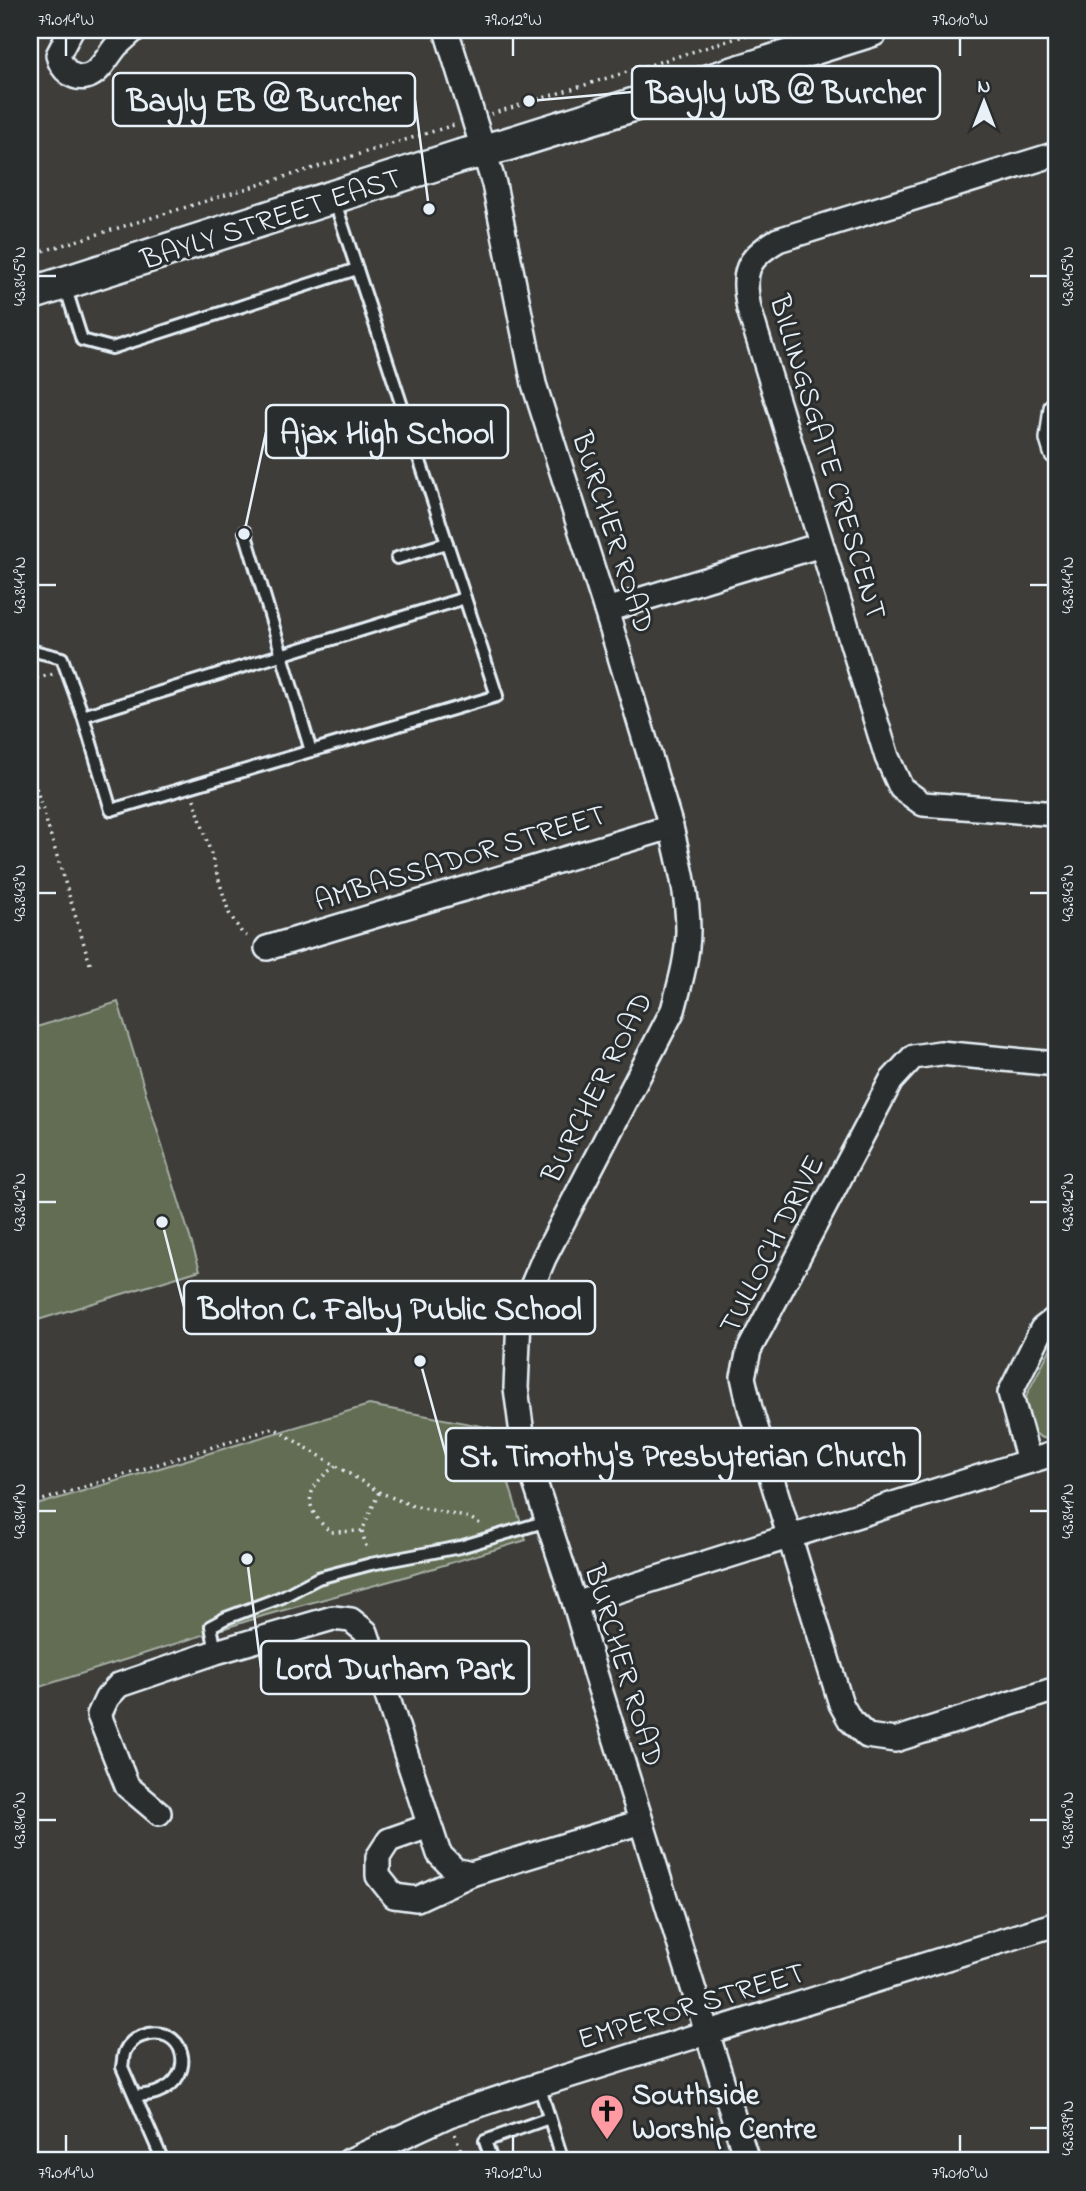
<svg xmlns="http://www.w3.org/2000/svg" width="1086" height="2191" font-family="'Indie Flower',sans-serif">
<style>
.green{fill:#646d53;stroke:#a6afa6;stroke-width:2}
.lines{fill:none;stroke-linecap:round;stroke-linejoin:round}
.lane-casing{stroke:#e8f1f8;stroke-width:16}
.street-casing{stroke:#e8f1f8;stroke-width:28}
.secondary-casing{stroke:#e8f1f8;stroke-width:37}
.path{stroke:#e8f1f8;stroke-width:3.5;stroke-dasharray:2 5;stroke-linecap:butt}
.lane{stroke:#2a2d2e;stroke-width:10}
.street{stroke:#2a2d2e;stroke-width:23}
.secondary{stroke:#2a2d2e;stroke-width:32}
.ticks{fill:none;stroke:#e8f1f8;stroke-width:2.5}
.labels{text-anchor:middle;stroke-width:6;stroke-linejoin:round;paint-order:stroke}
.street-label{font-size:30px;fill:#e8f1f8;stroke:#2a2d2e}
.poi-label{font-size:30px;font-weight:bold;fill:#e8f1f8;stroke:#2a2d2e;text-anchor:start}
.leader{fill:none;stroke:#e8f1f8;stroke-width:2.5}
.callout-dot{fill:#e8f1f8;stroke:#2a2d2e;stroke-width:2.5}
.callout{fill:#2a2d2e;stroke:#e8f1f8;stroke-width:2.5}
.callout-label{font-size:32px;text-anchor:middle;font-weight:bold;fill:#e8f1f8}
.neatline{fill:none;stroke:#e8f1f8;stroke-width:2.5}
.ticks-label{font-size:18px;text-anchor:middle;fill:#e8f1f8}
</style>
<rect width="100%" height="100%" fill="#3e3d39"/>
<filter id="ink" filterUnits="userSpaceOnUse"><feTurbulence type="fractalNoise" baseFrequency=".0143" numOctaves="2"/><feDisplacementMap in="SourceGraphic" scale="14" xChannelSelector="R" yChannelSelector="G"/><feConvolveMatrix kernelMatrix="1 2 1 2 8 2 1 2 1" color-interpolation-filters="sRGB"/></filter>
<g filter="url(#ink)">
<!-- green -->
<g class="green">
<path d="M118,1002L200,1270L38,1320L30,1294V1029Z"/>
<path d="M1056,1338V1438L1050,1440L1040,1437L1032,1430L1025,1405L1027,1394Z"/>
<path d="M369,1405L492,1428L526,1540L401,1578L266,1615L30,1690V1507Z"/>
</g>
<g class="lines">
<!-- lane casing -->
<g class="lane-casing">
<g id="lane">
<path d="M65,286L82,340L112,348L357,269"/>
<path d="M245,532L311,751"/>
<path d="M397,558L447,543"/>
<path d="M30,650L62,658L83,716L465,598L334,199"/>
<path d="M83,716L111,810L497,696L465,598"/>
<path d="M216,1652L211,1626L226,1618L282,1597L318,1578L371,1564L460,1547L547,1521"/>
<path d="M539,2085L563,2161"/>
<path d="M136,2096C143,2095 152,2095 158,2092C200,2076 183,2021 142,2036C135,2038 128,2044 125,2051C123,2055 123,2062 122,2067L163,2161"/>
<path d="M492,2161L485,2141L549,2118"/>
</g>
</g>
<!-- street casing -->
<g class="street-casing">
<g id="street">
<path d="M71,30L58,55C61,69 74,83 91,75C101,70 109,54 117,45C123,40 128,35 134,30"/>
<path d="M446,30L494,184L534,384L606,610L671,827C679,860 688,895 688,930C688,957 680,984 673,1010L544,1258L519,1317L516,1388L524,1449L575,1604L595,1673L747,2161"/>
<path d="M1056,154L778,240C745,259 742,273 749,309L887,757L901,788L923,804L1056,814"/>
<path d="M1056,408L1052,439L1056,452"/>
<path d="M606,610L821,545"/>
<path d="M267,948L671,827"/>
<path d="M1056,1064L940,1053L913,1057L891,1081L749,1350L743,1377L750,1408L841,1704L850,1720L867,1736L895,1740L1056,1689"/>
<path d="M1029,1461L1010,1393L1042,1329L1056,1318"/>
<path d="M575,1604L1056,1453"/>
<path d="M159,1813L127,1786L99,1715L107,1698L119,1685L216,1652L333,1618L351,1620L366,1632L439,1854L455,1870L471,1874L641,1822"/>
<path d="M429,1826L389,1840L378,1857V1876L394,1896L417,1899L471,1874"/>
<path d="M349,2161L449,2115L539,2085L1056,1924"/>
</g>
</g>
<!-- secondary casing -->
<g class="secondary-casing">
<path id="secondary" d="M30,294L461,156L505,145L872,30"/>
</g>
<!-- path -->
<g class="path">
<path d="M491,114L763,30"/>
<path d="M30,255L454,125"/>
<path d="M30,680L54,674"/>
<path d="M30,768L91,967"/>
<path d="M194,799L229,913L242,933L250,938"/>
<path d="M30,812L41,808"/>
<path d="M336,1466C305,1487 301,1508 331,1532L362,1531L379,1492"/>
<path d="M30,1504L274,1428L379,1492L413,1506L470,1518L482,1525"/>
<path d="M362,1531L367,1550"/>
<path d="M455,2134L465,2161"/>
</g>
<!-- lane -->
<use href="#lane" class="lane"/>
<!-- street -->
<use href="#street" class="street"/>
<!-- secondary -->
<use href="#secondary" class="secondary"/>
</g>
</g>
<!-- ticks -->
<path class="ticks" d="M66,38V56M513,38V56M960,38V56M38,276H56M1030,276H1048M38,585H56M1030,585H1048M38,893H56M1030,893H1048M38,1202H56M1030,1202H1048M38,1511H56M1030,1511H1048M38,1820H56M1030,1820H1048M1030,2128H1048M66,2135V2152M513,2135V2152M960,2135V2152"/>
<!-- icons -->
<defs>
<g id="church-pin" transform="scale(1.75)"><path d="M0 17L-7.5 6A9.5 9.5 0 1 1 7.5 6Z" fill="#ff9aa2" stroke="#2a2d2e"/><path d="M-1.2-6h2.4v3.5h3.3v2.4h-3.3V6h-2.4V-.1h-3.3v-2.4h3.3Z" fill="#111"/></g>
</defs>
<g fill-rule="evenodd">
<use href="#church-pin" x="607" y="2111"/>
</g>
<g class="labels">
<!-- street labels -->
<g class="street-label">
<text transform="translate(271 218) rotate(-18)" y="10">BAYLY STREET EAST</text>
<text transform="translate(829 457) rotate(73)" y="10">BILLINGSGATE CRESCENT</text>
<text transform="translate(614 532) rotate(72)" y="10">BURCHER ROAD</text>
<text transform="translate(460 857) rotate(-17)" y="10">AMBASSADOR STREET</text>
<text transform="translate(596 1087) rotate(-63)" y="10">BURCHER ROAD</text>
<text transform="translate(771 1244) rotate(-63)" y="10">TULLOCH DRIVE</text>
<text transform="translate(625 1665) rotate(73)" y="10">BURCHER ROAD</text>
<text transform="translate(691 2005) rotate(-17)" y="10">EMPEROR STREET</text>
</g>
<!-- poi labels -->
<g class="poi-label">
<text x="632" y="2104">Southside<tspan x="632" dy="34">Worship Centre</tspan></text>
</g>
</g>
<!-- callouts -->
<path class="leader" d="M529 101L632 92M429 209L415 100M244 534L266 432M162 1222L184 1307M420 1361L446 1455M247 1559L261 1668"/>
<g class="callout-dot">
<circle cx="529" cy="101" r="7"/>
<circle cx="429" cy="209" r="7"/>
<circle cx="244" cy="534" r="7"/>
<circle cx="162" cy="1222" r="7"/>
<circle cx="420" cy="1361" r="7"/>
<circle cx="247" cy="1559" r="7"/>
</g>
<g class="callout">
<rect x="632" y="66" width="308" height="53" rx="7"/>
<rect x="113" y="73" width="302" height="53" rx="7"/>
<rect x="266" y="405" width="242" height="53" rx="7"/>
<rect x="184" y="1281" width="411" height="53" rx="7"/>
<rect x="446" y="1428" width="474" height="53" rx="7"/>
<rect x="261" y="1641" width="268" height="53" rx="7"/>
</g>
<g class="callout-label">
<text x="786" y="103">Bayly WB @ Burcher</text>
<text x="264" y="111">Bayly EB @ Burcher</text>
<text x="387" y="443">Ajax High School</text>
<text x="390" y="1319">Bolton C. Falby Public School</text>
<text x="683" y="1466">St. Timothy's Presbyterian Church</text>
<text x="395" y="1679">Lord Durham Park</text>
</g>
<!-- margin -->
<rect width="1086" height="2191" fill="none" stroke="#2a2d2e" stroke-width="77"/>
<!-- north arrow -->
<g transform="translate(984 102)" stroke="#2a2d2e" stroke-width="5" paint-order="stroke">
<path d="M0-5L12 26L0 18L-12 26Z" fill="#e8f1f8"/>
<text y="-10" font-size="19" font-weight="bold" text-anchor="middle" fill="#e8f1f8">N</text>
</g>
<rect x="38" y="38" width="1010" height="2114" class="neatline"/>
<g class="ticks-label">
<text x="66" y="25">79.014°W</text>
<text x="513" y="25">79.012°W</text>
<text x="960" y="25">79.010°W</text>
<text transform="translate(19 276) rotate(-90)" y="6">43.845°N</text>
<text transform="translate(1067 276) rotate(-90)" y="6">43.845°N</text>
<text transform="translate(19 585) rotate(-90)" y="6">43.844°N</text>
<text transform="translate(1067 585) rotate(-90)" y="6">43.844°N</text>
<text transform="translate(19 893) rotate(-90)" y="6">43.843°N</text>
<text transform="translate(1067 893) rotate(-90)" y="6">43.843°N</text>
<text transform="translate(19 1202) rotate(-90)" y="6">43.842°N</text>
<text transform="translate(1067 1202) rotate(-90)" y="6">43.842°N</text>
<text transform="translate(19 1511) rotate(-90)" y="6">43.841°N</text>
<text transform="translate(1067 1511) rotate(-90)" y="6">43.841°N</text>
<text transform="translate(19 1820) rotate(-90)" y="6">43.840°N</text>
<text transform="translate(1067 1820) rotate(-90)" y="6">43.840°N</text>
<text transform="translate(1067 2128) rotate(-90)" y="6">43.839°N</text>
<text x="66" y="2178">79.014°W</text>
<text x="513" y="2178">79.012°W</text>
<text x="960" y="2178">79.010°W</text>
</g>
</svg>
